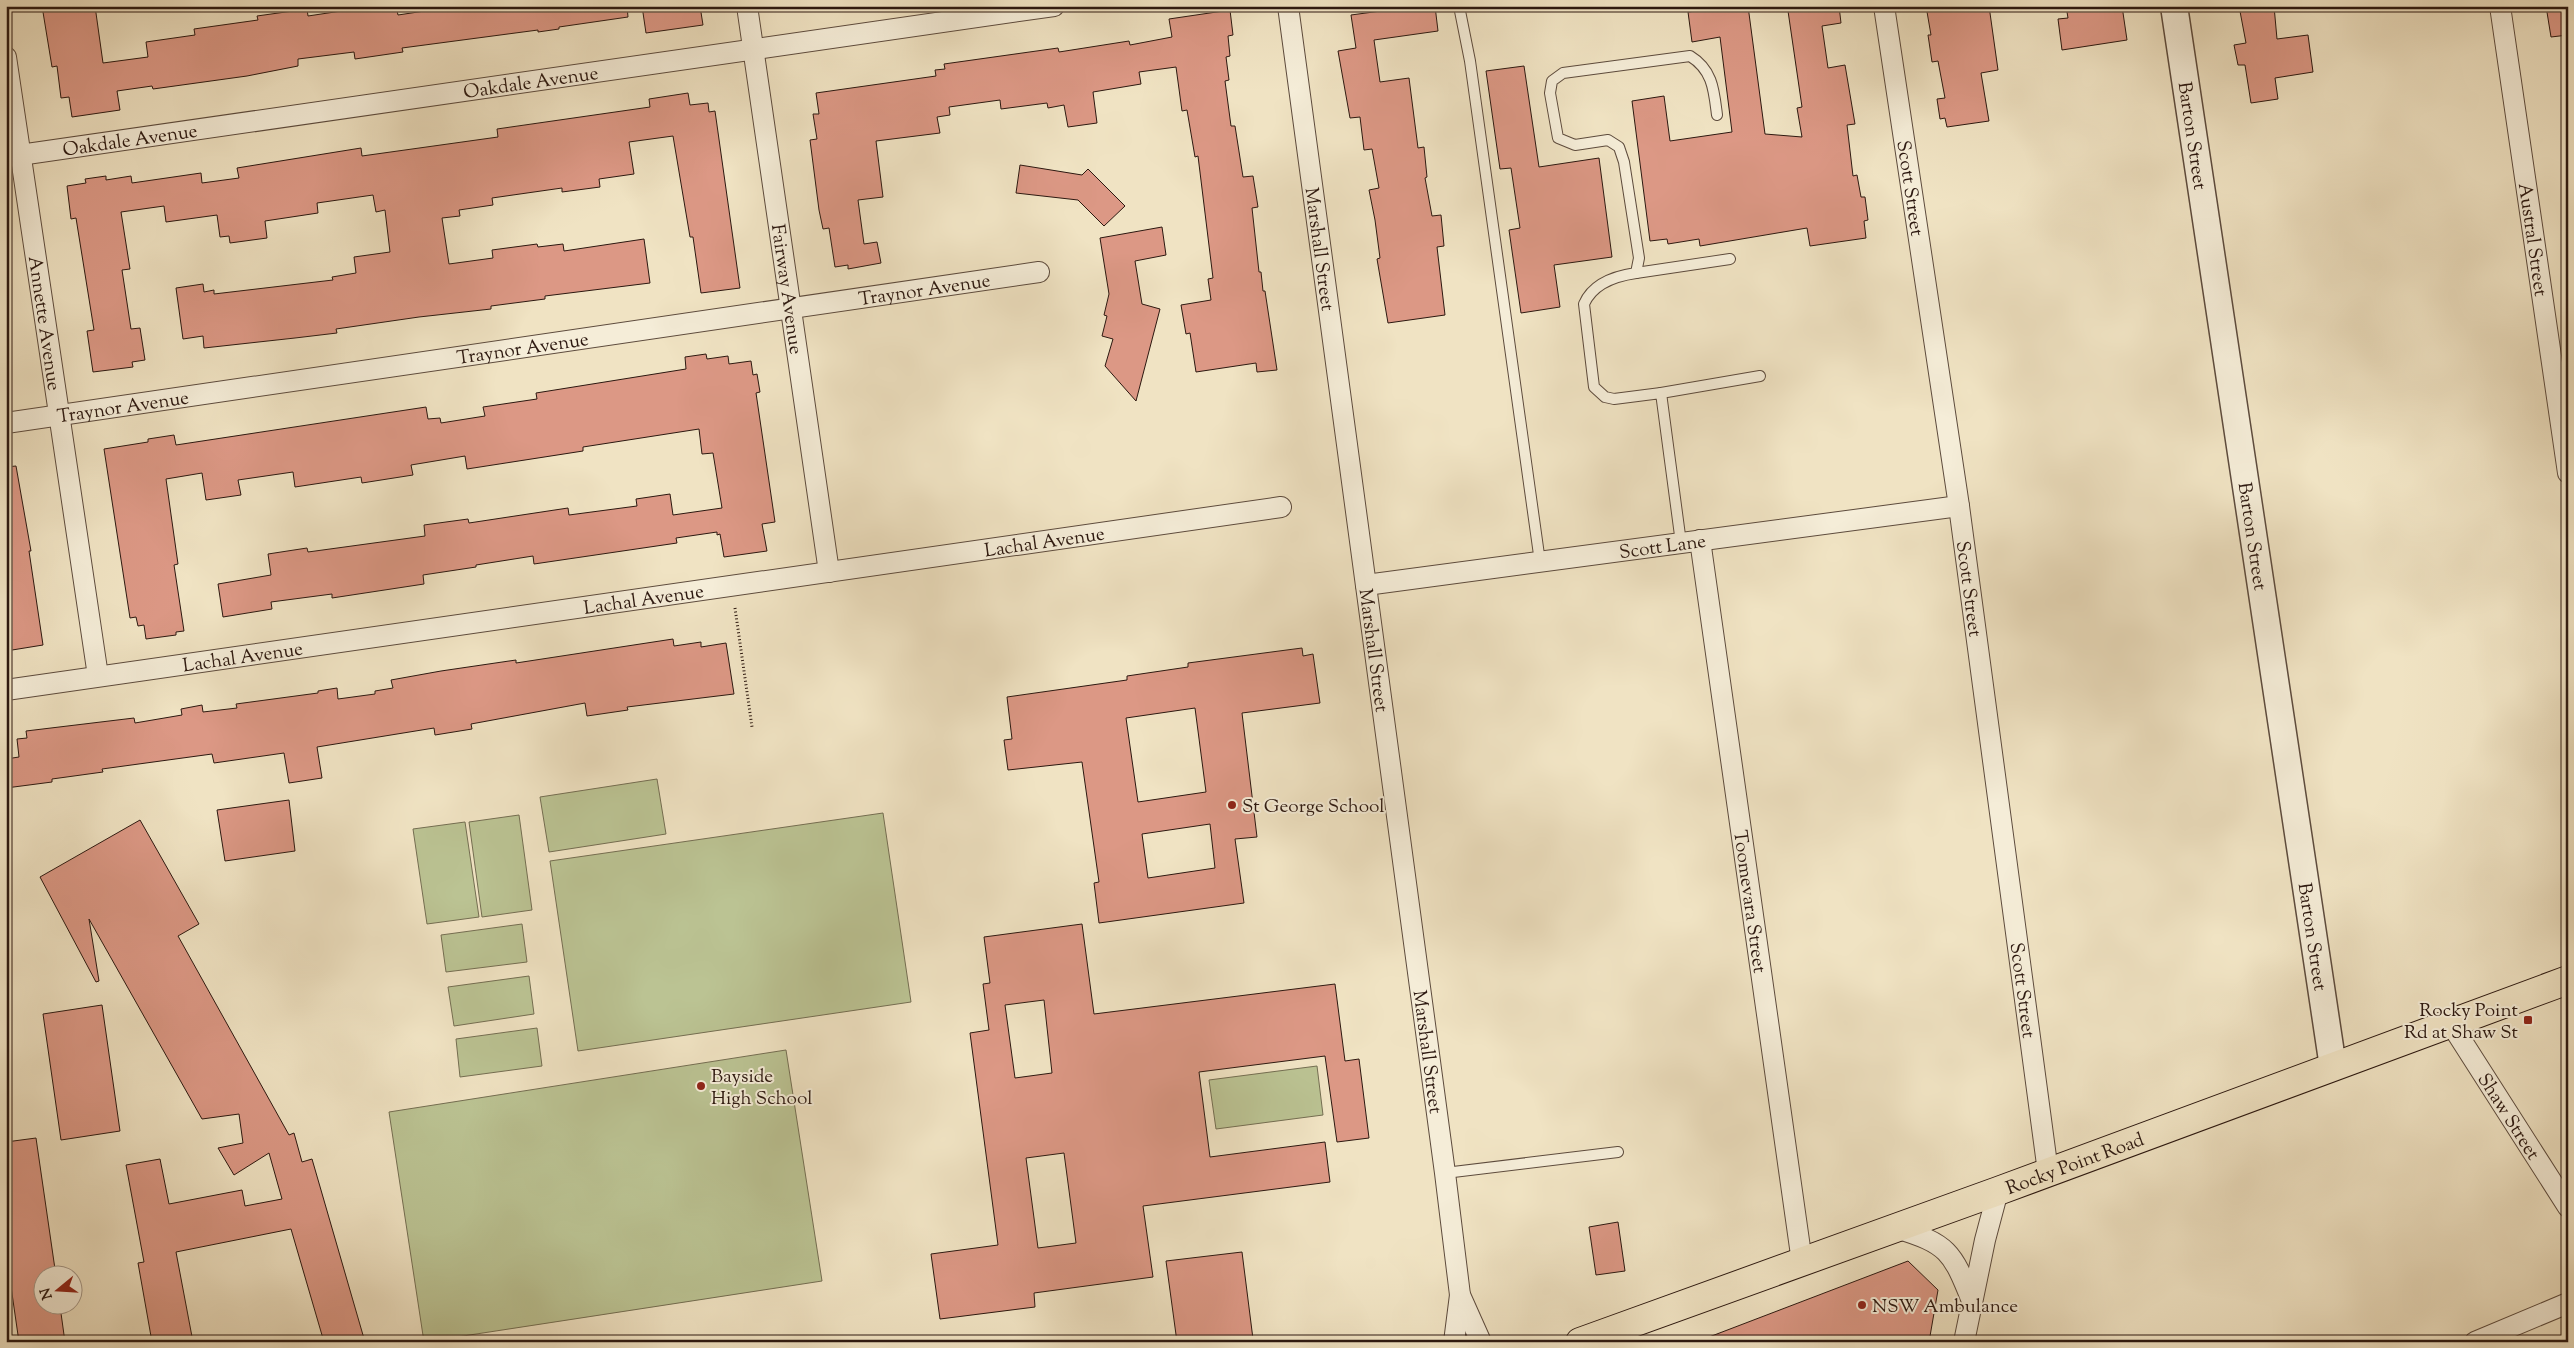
<svg xmlns="http://www.w3.org/2000/svg" width="2574" height="1348" font-family="'Sorts Mill Goudy',serif">
<style>
.green{fill:#bbc393;stroke:#746e52}
.building{fill:#dc9885;stroke:#2c1810;fill-rule:evenodd}
.lines{fill:none;stroke-linecap:round;stroke-linejoin:round}
.service-casing{stroke:#5d4b3d;stroke-width:12}
.minor-casing{stroke:#5d4b3d;stroke-width:22}
.tertiary-casing{stroke:#5d4b3d;stroke-width:29}
.primary-casing{stroke:#2c1810;stroke-width:30}
.path{stroke:#2c1810;stroke-width:3;stroke-dasharray:1 2.5;stroke-linecap:butt}
.service{stroke:#f5edd8;stroke-width:10}
.minor{stroke:#f5edd8;stroke-width:20}
.tertiary{stroke:#f5edd8;stroke-width:26}
.primary{stroke:#f0e3c3;stroke-width:28}
.poi-dot{fill:#8f2418;stroke:#f5edd8;stroke-width:2}
.labels{text-anchor:middle;stroke-width:4;stroke-linejoin:round;paint-order:stroke}
.street-label{font-size:19px;fill:#2c1810;stroke:#f5edd8}
.poi-label{font-size:19px;fill:#2c1810;stroke:#f5edd8;text-anchor:start}
</style>
<rect width="100%" height="100%" fill="#f0e3c3"/>
<filter id="stains"><feTurbulence type="fractalNoise" baseFrequency=".004" numOctaves="4"/><feColorMatrix values="0 0 0 0 .2 0 0 0 0 .09 0 0 0 0 .02 0 0 0 .5 -.17"/></filter>
<radialGradient id="worn" r=".72"><stop offset=".6" stop-color="#630" stop-opacity="0"/><stop offset="1" stop-color="#630" stop-opacity=".3"/></radialGradient>
<!-- green -->
<g class="green">
<path d="M657,779L666,834L549,852L540,797Z"/>
<path d="M883,813L911,1002L578,1051L550,861Z"/>
<path d="M519,815L532,910L482,917L469,822Z"/>
<path d="M465,822L479,917L427,924L413,829Z"/>
<path d="M522,924L527,962L446,972L441,935Z"/>
<path d="M529,976L534,1014L454,1026L448,987Z"/>
<path d="M537,1028L542,1066L460,1077L456,1039Z"/>
<path d="M786,1050L822,1281L424,1342L389,1112Z"/>
<path d="M1317,1066L1323,1115L1216,1129L1209,1080Z"/>
</g>
<!-- building -->
<g class="building">
<path d="M42,6H95L103,63L148,57L146,42L195,35L194,29L258,20L257,16L307,9L308,16L348,10L347,6H396L398,15L458,6H627L628,17L559,27V29L538,32V30L402,48L403,52L355,59L354,52L298,59V66L247,76L153,89L152,86L117,91L120,110L72,117L69,97L61,98L57,66L52,67Z"/>
<path d="M642,6H700L703,25L646,33Z"/>
<path d="M1418,6H1435L1438,31L1374,40L1380,82L1409,78L1418,148L1424,147L1427,177L1425,178L1432,216L1441,215L1444,246L1437,247L1445,315L1388,323L1377,259L1380,258L1375,220L1369,190L1379,188L1372,149L1364,150L1360,117L1350,118L1338,51L1356,48L1351,15Z"/>
<path d="M1737,6H1748L1765,134L1802,137L1797,108L1802,107L1788,11L1839,6L1841,23L1822,26L1828,68L1845,65L1855,124L1847,125L1853,176L1857,175L1861,197H1865L1868,220L1864,221L1866,238L1810,246L1807,228L1700,246L1699,239L1668,244L1667,239L1650,241L1632,101L1664,96L1670,141L1732,132L1720,37L1692,42L1688,12Z"/>
<path d="M1926,6H1989L1998,70L1981,73L1989,121L1947,127L1945,118L1940,119L1937,99L1945,98L1938,61L1932,62L1928,35H1931Z"/>
<path d="M2066,6H2122L2127,40L2062,50L2058,19L2068,18Z"/>
<path d="M2239,6H2274L2277,39L2308,35L2313,72L2275,78L2278,99L2251,103L2245,65H2238L2234,45L2246,43Z"/>
<path d="M2546,6H2568V35L2551,37Z"/>
<path d="M1230,10L1233,35L1228,36L1230,56L1226,57L1229,80L1225,81L1231,126H1235L1243,177L1253,176L1258,207L1252,208L1259,272H1261L1263,291H1265L1277,370L1257,372L1256,363L1196,372L1190,333L1186,334L1181,305L1211,300L1208,279L1213,278L1198,156L1195,157L1187,110L1182,111L1176,67L1139,72L1141,84L1093,92L1097,123L1068,127L1064,105L1048,108L1047,103L1001,109L1000,100L949,107L950,115L937,117L940,133L876,141L883,197L858,200L864,244L877,242L881,263L848,269V265L835,267L829,228L823,229L819,210L810,140L817,139L813,114H819L816,93L936,76L935,70L945,69L944,64L1058,48L1059,52L1129,41L1130,45L1172,37L1169,19Z"/>
<path d="M1524,66L1539,167L1599,158L1612,257L1554,265L1560,307L1521,313L1509,230L1520,228L1511,168L1500,169L1486,71Z"/>
<path d="M688,93L690,105L708,103L709,112L715,111L740,288L701,293L693,237H690L673,136L629,142L634,174L599,179L600,187L562,192V188L492,198L493,205L459,210L460,216L442,218L449,264L493,258L492,250L537,244L538,247L563,244L564,251L644,239L650,283L545,296V299L491,306V309L419,317L336,329L337,333L295,338L204,348L203,336L183,339L176,288L203,284L204,292L214,290V294L333,280L332,277L356,273L354,257L390,252L385,210L376,212L373,195L317,203L318,213L265,221L267,238L230,243L229,236L220,237L217,215L166,222L164,206L121,212L130,269L122,270L131,329L140,328L145,360L132,362L133,367L93,372L87,331L94,330L76,218L71,219L67,186L86,183L85,179L106,176V180L131,176L132,183L201,173L202,183L239,178L237,168L361,148L362,156L498,137L497,129L650,107L649,99Z"/>
<path d="M1020,165L1082,175L1088,169L1125,206L1104,226L1078,200L1016,193Z"/>
<path d="M1162,227L1166,255L1135,261L1142,304L1160,309L1136,401L1105,366L1113,339L1102,336L1107,316L1104,315L1109,294L1100,238Z"/>
<path d="M706,354L707,359L728,356L729,364L751,361L753,375L757,374L760,392L756,393L775,522L762,524L767,551L724,557L720,534L717,535V532L676,538L677,543L534,564L533,556L476,565V567L423,575L424,584L332,598V594L271,602L272,609L223,617L218,584L271,575L268,554L307,548L308,552L425,536L424,525L468,519L469,523L568,508L569,515L637,506L636,499L670,494L673,515L722,508L713,453L702,454L699,429L583,447V451L467,469L465,456L411,465L413,475L362,483L361,477L295,487L293,472L238,480L241,495L206,500L202,473L166,479L178,564L174,565L184,631L176,632V635L146,639L144,625L138,626L136,617L130,618L104,449L148,442V439L174,435L176,445L426,407L428,419L440,418L441,423L485,416L483,407L537,399L536,393L686,369L685,357Z"/>
<path d="M16,466L31,551H29L43,645L6,651V467Z"/>
<path d="M673,639L674,646L701,642V647L726,643L734,694L627,707L628,710L587,716L585,703L471,724L472,729L435,735L434,728L317,747L322,778L289,783L284,753L214,763L212,754L102,769L103,772L52,779V782L6,788V759L19,757L17,739L27,738L26,731L134,718L135,723L182,715L181,709L202,705L203,712L237,708L236,704L318,693V691L337,688L338,699L375,694V691L393,688L391,680L441,671L516,660V663Z"/>
<path d="M1302,648L1303,656L1313,654L1320,703L1242,713L1257,837L1235,839L1244,903L1099,923L1094,883L1099,882L1082,762L1008,770L1004,740L1012,739L1007,697L1127,680V676L1188,667V663ZM1195,708L1206,792L1138,802L1126,718ZM1210,824L1215,868L1148,878L1142,834Z"/>
<path d="M289,800L295,851L225,861L217,810Z"/>
<path d="M140,820L199,924L178,936L289,1135L294,1133L302,1162L312,1159L365,1342H324L291,1229L176,1252L193,1342H152L138,1263L144,1262L126,1165L160,1159L169,1204L242,1190L245,1206L282,1199L269,1153L234,1175L218,1148L243,1143L239,1114L202,1119L89,919L99,981L96,982L40,877Z"/>
<path d="M1082,924L1094,1014L1335,984L1345,1061L1359,1059L1369,1138L1337,1142L1325,1056L1199,1072L1210,1157L1325,1142L1330,1182L1143,1206L1153,1277L1034,1293L1035,1307L940,1319L931,1254L998,1245L970,1033L989,1030L983,984L990,983L984,937ZM1044,1000L1052,1073L1015,1078L1005,1005ZM1064,1153L1076,1243L1038,1248L1026,1158Z"/>
<path d="M102,1005L120,1131L61,1140L43,1014Z"/>
<path d="M36,1138L56,1276H42V1306H60L65,1342H19L6,1252V1142Z"/>
<path d="M1618,1222L1625,1271L1596,1275L1589,1227Z"/>
<path d="M1242,1252L1253,1339L1233,1342H1177L1166,1261Z"/>
<path d="M1908,1261L1938,1290L1929,1342H1696Z"/>
</g>
<g class="lines">
<!-- service casing -->
<g class="service-casing">
<g id="service">
<path d="M1459,6L1470,61L1540,562"/>
<path d="M1636,273L1730,259"/>
<path d="M1661,393L1760,376"/>
<path d="M1681,543L1661,393L1614,399L1605,397L1594,387L1584,304C1593,283 1615,276 1636,273L1639,258L1624,162L1619,147L1608,140L1575,145L1558,138L1550,93L1552,81L1563,73L1690,56C1713,70 1714,91 1717,115"/>
<path d="M1445,1173L1618,1152"/>
</g>
</g>
<!-- minor casing -->
<g class="minor-casing">
<g id="minor">
<path id="s1" d="M747,6L829,572"/>
<path id="s2" d="M1288,6L1445,1173L1460,1295L1481,1342"/>
<path id="s3" d="M1884,6L1959,506L2048,1172"/>
<path id="s4" d="M2500,6L2568,473"/>
<path id="s5" d="M6,57L98,676"/>
<path id="s6" d="M6,157L1054,6"/>
<path id="s7" d="M6,423L1039,272"/>
<path id="s8" d="M1700,540L1802,1262"/>
<path id="s9" d="M1366,585L1959,506"/>
<path id="s10" d="M6,690L1281,507"/>
<path id="s11" d="M2451,1024L2568,1207"/>
<path d="M1896,1228C1948,1244 1952,1251 1972,1301"/>
<path d="M1454,1342L1460,1295"/>
<path d="M1964,1342L1985,1240L1998,1191"/>
<path d="M2475,1342L2568,1303"/>
</g>
</g>
<!-- tertiary casing -->
<g class="tertiary-casing">
<g id="tertiary">
<path id="s12" d="M2174,6L2333,1067"/>
</g>
</g>
<!-- primary casing -->
<g class="primary-casing">
<g id="primary">
<path id="s13" d="M1580,1342L1998,1191L2568,980"/>
</g>
</g>
<!-- path -->
<path class="path" d="M735,608L752,727"/>
<!-- service -->
<use href="#service" class="service"/>
<!-- minor -->
<use href="#minor" class="minor"/>
<!-- tertiary -->
<use href="#tertiary" class="tertiary"/>
<!-- primary -->
<use href="#primary" class="primary"/>
</g>
<!-- markers -->
<g class="poi-dot">
<circle cx="1232" cy="805" r="5"/>
<rect x="2523" y="1015" width="10" height="10" rx="2.5"/>
<circle cx="701" cy="1086" r="5"/>
<circle cx="1862" cy="1305" r="5"/>
</g>
<g class="labels">
<!-- street labels -->
<g class="street-label">
<text dy="7" stroke="none"><textPath href="#s6" startOffset="530">Oakdale Avenue</textPath></text>
<text dy="7" stroke="none"><textPath href="#s12" startOffset="131">Barton Street</textPath></text>
<text dy="7" stroke="none"><textPath href="#s6" startOffset="125">Oakdale Avenue</textPath></text>
<text dy="7" stroke="none"><textPath href="#s3" startOffset="184">Scott Street</textPath></text>
<text dy="7" stroke="none"><textPath href="#s4" startOffset="236">Austral Street</textPath></text>
<text dy="7" stroke="none"><textPath href="#s2" startOffset="245">Marshall Street</textPath></text>
<text dy="7" stroke="none"><textPath href="#s1" startOffset="286">Fairway Avenue</textPath></text>
<text dy="7" stroke="none"><textPath href="#s7" startOffset="928">Traynor Avenue</textPath></text>
<text dy="7" stroke="none"><textPath href="#s5" startOffset="269">Annette Avenue</textPath></text>
<text dy="7" stroke="none"><textPath href="#s7" startOffset="522">Traynor Avenue</textPath></text>
<text dy="7" stroke="none"><textPath href="#s7" startOffset="118">Traynor Avenue</textPath></text>
<text dy="7" stroke="none"><textPath href="#s12" startOffset="536">Barton Street</textPath></text>
<text dy="7" stroke="none"><textPath href="#s10" startOffset="1049">Lachal Avenue</textPath></text>
<text dy="7" stroke="none"><textPath href="#s9" startOffset="299">Scott Lane</textPath></text>
<text dy="7" stroke="none"><textPath href="#s3" startOffset="589">Scott Street</textPath></text>
<text dy="7" stroke="none"><textPath href="#s10" startOffset="644">Lachal Avenue</textPath></text>
<text dy="7" stroke="none"><textPath href="#s2" startOffset="650">Marshall Street</textPath></text>
<text dy="7" stroke="none"><textPath href="#s10" startOffset="239">Lachal Avenue</textPath></text>
<text dy="7" stroke="none"><textPath href="#s8" startOffset="365">Toomevara Street</textPath></text>
<text dy="7" stroke="none"><textPath href="#s12" startOffset="941">Barton Street</textPath></text>
<text dy="7" stroke="none"><textPath href="#s3" startOffset="994">Scott Street</textPath></text>
<text dy="7" stroke="none"><textPath href="#s2" startOffset="1055">Marshall Street</textPath></text>
<text dy="7" stroke="none"><textPath href="#s11" startOffset="109">Shaw Street</textPath></text>
<text dy="7" stroke="none"><textPath href="#s13" startOffset="526">Rocky Point Road</textPath></text>
</g>
<!-- poi labels -->
<g class="poi-label">
<text x="1242" y="812">St George School</text>
<text x="2518" y="1016" text-anchor="end">Rocky Point<tspan x="2518" dy="22">Rd at Shaw St</tspan></text>
<text x="711" y="1082">Bayside<tspan x="711" dy="22">High School</tspan></text>
<text x="1872" y="1312">NSW Ambulance</text>
</g>
</g>
<!-- margin -->
<rect width="2574" height="1348" fill="none" stroke="#f0e3c3" stroke-width="25"/>
<rect x="8" y="8" width="2559" height="1333" fill="none" stroke="#2c1810" stroke-width="2.5"/>
<rect x="12" y="12" width="2549" height="1323" fill="none" stroke="#2c1810"/>
<!-- north arrow -->
<g transform="translate(58 1290) rotate(252)"><circle r="24" fill="#f5edd8" stroke="#a59888"/>
<path d="M0-4L9 19L0 12L-9 19Z" fill="#8f2418"/>
<text y="-8" font-size="14" font-weight="bold" text-anchor="middle" fill="#2c1810">N</text>
</g>
<rect width="100%" height="100%" filter="url(#stains)"/>
<rect width="100%" height="100%" fill="url(#worn)"/>
</svg>
